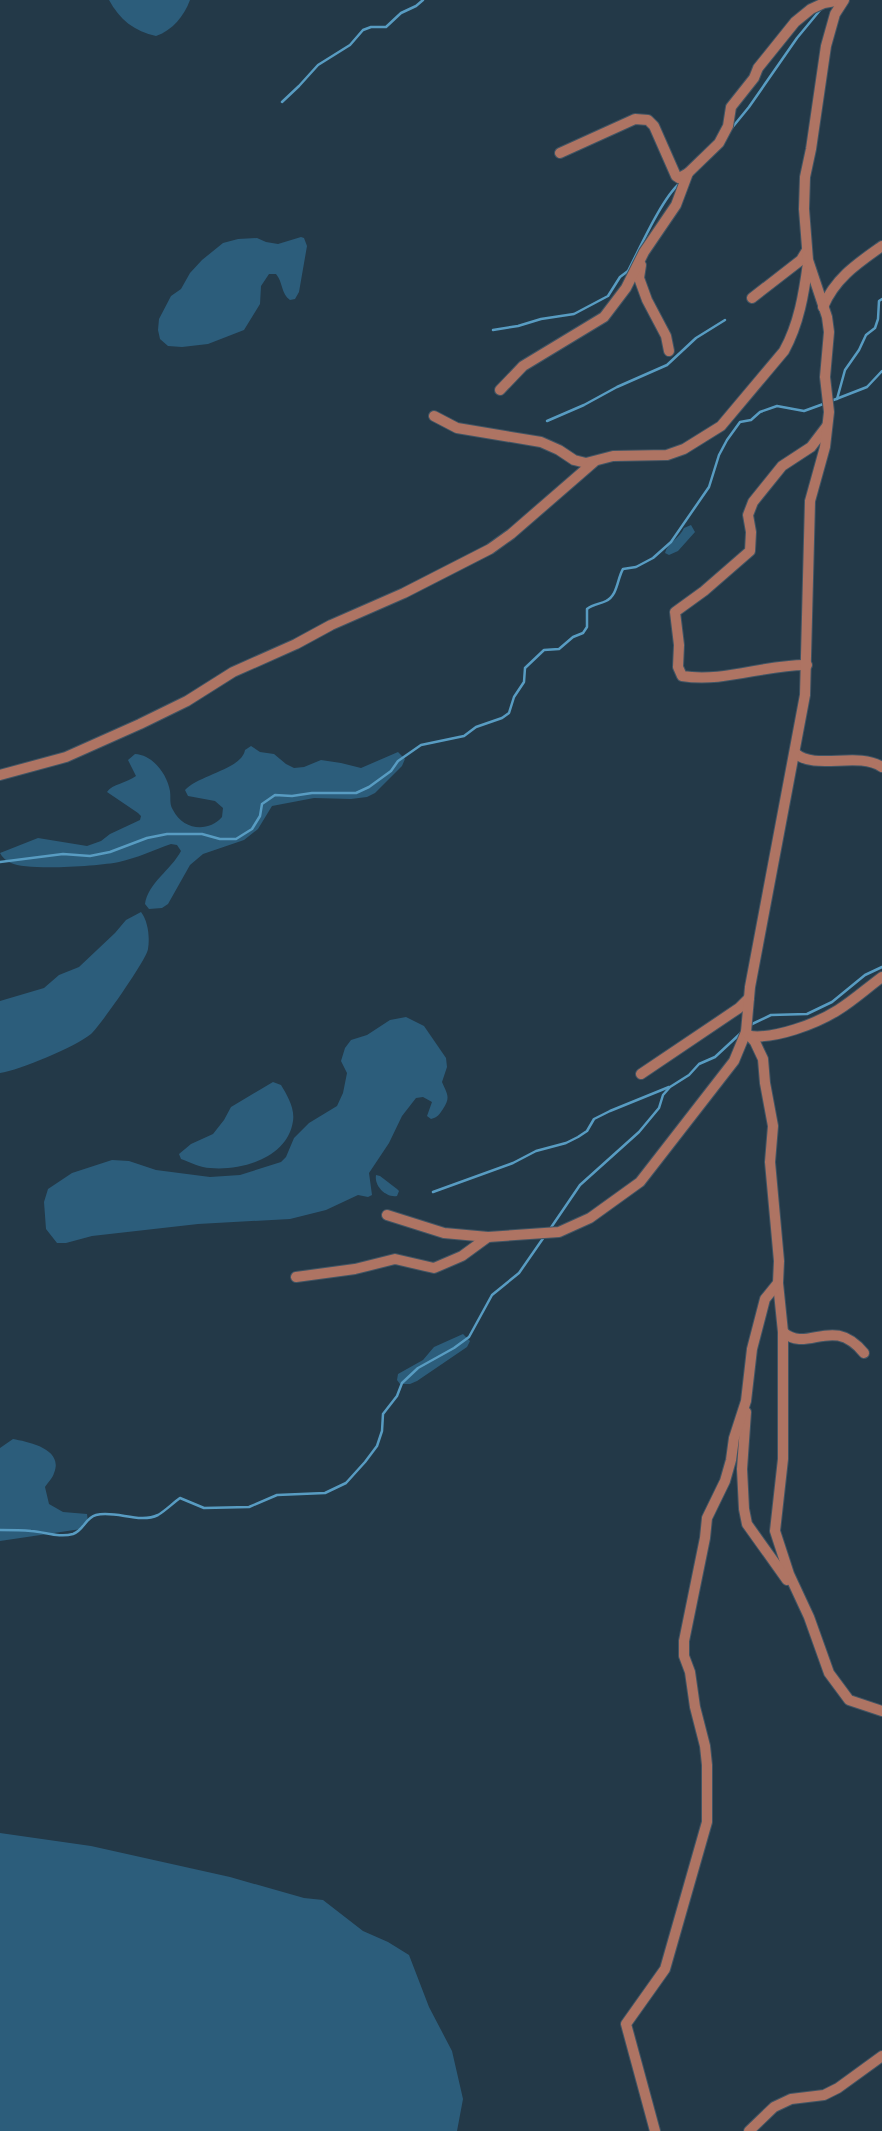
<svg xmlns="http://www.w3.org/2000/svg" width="882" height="2131" font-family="'Work Sans',sans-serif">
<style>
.green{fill:#2c5d7b}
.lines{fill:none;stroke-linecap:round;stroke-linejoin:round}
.stream{stroke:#589cc2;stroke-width:2.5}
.minor-casing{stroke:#415564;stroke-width:12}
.minor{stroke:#ae7463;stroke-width:10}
</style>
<rect width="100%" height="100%" fill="#233948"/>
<!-- green -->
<g class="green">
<path d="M109,0H190C184,16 173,30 156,36C135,32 119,19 109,0Z"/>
<path d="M301,237L304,238L307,246L299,292L295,299L290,300C281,294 283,282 276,274H269L261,286L260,304L244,330L208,344L182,347L168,346L160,339L158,330L159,319L171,296L181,289L190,273L202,260L223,243L238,239L257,238L266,242L278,244Z"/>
<path d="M691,525L695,532L678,551L669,555L665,553C667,543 680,538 684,528Z"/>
<path d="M251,746L260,752L274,754L286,764L294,768L304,767L321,760L341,763L361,768L398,752L405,759L402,766L375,793L367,797L351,799L314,798L272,806L258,829L244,840L203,854L190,865L168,904L162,908L149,909L145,904C148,883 171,870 181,851L177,845L171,844C154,850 137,858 119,862C100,866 27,871 11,863C6,861 2,857 0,853L38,838L87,846L101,841L110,834L140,820L141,816L138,813L107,792C112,784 127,783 136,776L128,760L135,754C153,755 167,774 170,791C171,798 169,804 173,810C183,830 208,833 222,817L223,808L215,801L188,796L185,790C199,775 242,769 245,750Z"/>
<path d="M141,912C148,921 150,937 148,949C147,959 100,1026 91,1034C75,1047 20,1070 0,1073V1001L44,988L59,975L79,967L115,933L126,920Z"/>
<path d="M406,1017L424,1026L446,1058L447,1067L442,1082C447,1094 451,1097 443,1109C439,1115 438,1117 431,1119L427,1116L432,1102L423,1097L416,1098L402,1116L389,1143L369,1173L372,1195L368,1197L358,1195L326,1210L290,1219L198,1224L92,1236L66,1243H57L46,1229L44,1202L48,1189L72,1173L112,1160L129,1161L156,1170L210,1177L240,1175L281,1162L286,1157L294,1138L309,1123L337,1106L343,1093L347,1073L341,1061L345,1048L351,1040L367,1035L390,1020Z"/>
<path d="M273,1082L281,1085C287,1095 295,1108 293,1121C288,1157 243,1171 210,1168C201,1168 190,1162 181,1159L179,1154L191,1144L213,1134L224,1120L231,1107Z"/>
<path d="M376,1175L380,1176L397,1189L399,1191L397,1196C386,1198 374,1186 376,1175Z"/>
<path d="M463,1334L470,1341L467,1347L417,1381L410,1384H400L397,1380L398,1374L423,1360L434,1347Z"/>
<path d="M13,1439C29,1442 64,1449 54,1473C53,1478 48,1482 45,1487L49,1504L63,1512L87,1514L88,1522L81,1529L0,1541V1448Z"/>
<path d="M0,1833L91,1846L230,1877L304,1898L323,1900L363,1931L388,1942L409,1955L429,2007L452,2051L463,2099L457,2131H0Z"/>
</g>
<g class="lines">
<!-- stream -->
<g class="stream">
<path d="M282,102L299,86L318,65L350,45L363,30L371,27H386L401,13L416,6L423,0"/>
<path d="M731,129L749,107L797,38L821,9"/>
<path d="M493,330L518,326L541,319L574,314L608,296L620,277L628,271C640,248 662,198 680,183"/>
<path d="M837,399L845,370L859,350L866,335L875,328L878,319L879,301L882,299"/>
<path d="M831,401L867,387L882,371"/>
<path d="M547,421L584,405L617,387L667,365L696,338L725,320"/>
<path d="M0,862L63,854L90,856L110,852L147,838L167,834H202L220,839H236L252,829L260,816L262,804L275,795L292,796L312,793H356L369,787L391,771L398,761L421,745L464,736L476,727L502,718L509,713L514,697L524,682L525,668L544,650L559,649L573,637L583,633L587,627V609C593,604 600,604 606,601C618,595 617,579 623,569L636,567L653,558L671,542L709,487L719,455L727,440L740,422L751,420L760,412L777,406L804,411L826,403"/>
<path d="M750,1025L771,1015L807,1014L832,1002L865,975L882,967"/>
<path d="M433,1192L513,1163L536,1151L566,1143L578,1137L587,1131L594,1119L610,1111L669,1087"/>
<path d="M550,1229L580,1185L639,1132L659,1108L663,1095L670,1087L689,1075L699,1064L715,1057L742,1032"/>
<path d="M0,1530C10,1530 21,1530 31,1531C46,1532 59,1538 73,1534C84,1530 85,1518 96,1515C116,1510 139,1524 158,1515C165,1511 173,1503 180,1498L204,1508L249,1507L277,1495L325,1493L346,1483L365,1462L377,1446L382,1431L383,1414L397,1396L402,1383L418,1368L454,1348L469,1337L492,1295L519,1273L544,1237"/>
</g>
<!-- minor casing -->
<g class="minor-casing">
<g id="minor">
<path d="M560,153L635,119L648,120L654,126L676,176L679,178L688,173L719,143L728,126L731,107L754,78L758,68L795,22L811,9L824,3L841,0"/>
<path d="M641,265L639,278L647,300L666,336L669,351"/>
<path d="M752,298L801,260L807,250"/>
<path d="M823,307C835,278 858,263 882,246"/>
<path d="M500,390L523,366L604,317L626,288L644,252L676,205L688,173"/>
<path d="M434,416L457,428L541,442L559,450L574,460L586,463L613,456L667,455L684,449L721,426L784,351C799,324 804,293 808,263"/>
<path d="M807,665C766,664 724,683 682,676L678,667L679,645L675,612L704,591L750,551L751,532L748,515L753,502L782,466L811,447L827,426"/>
<path d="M795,753C815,771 858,751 882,767"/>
<path d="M0,775L66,757L140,724L187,701L233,672L296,644L331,625L404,593L490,549L511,534L594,462"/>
<path d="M750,1036C775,1039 816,1024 838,1010C854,1000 867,988 882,977"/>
<path d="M641,1074L739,1008L749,998"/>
<path d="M387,1215L444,1233L488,1237L559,1232L590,1218L640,1182L734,1061L746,1032"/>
<path d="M296,1277L355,1269L395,1259L434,1268L462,1256L488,1237"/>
<path d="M778,1283L783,1332V1459L775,1531L789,1574L809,1617L829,1673L849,1700L882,1711"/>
<path d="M783,1332C808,1354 832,1314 864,1353"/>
<path d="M746,1412L742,1469L744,1509L747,1524L787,1580"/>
<path d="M655,2131L626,2024L665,1969L707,1822V1765L705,1746L695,1707L690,1672L684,1656V1641L705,1538L707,1518L725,1481L731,1460L734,1438L746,1401L752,1349L765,1299L778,1283L779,1261L770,1162L773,1126L765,1083L763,1059L755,1042L746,1032L750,987L805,695L810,501L825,447L829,412L825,377L829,332L827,317L808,260L804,209L805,177L811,149L826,46L835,14L844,0"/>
<path d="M749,2131L774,2107L791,2099L824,2095L838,2088L882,2056"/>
</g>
</g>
<!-- minor -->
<use href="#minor" class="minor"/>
</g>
</svg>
